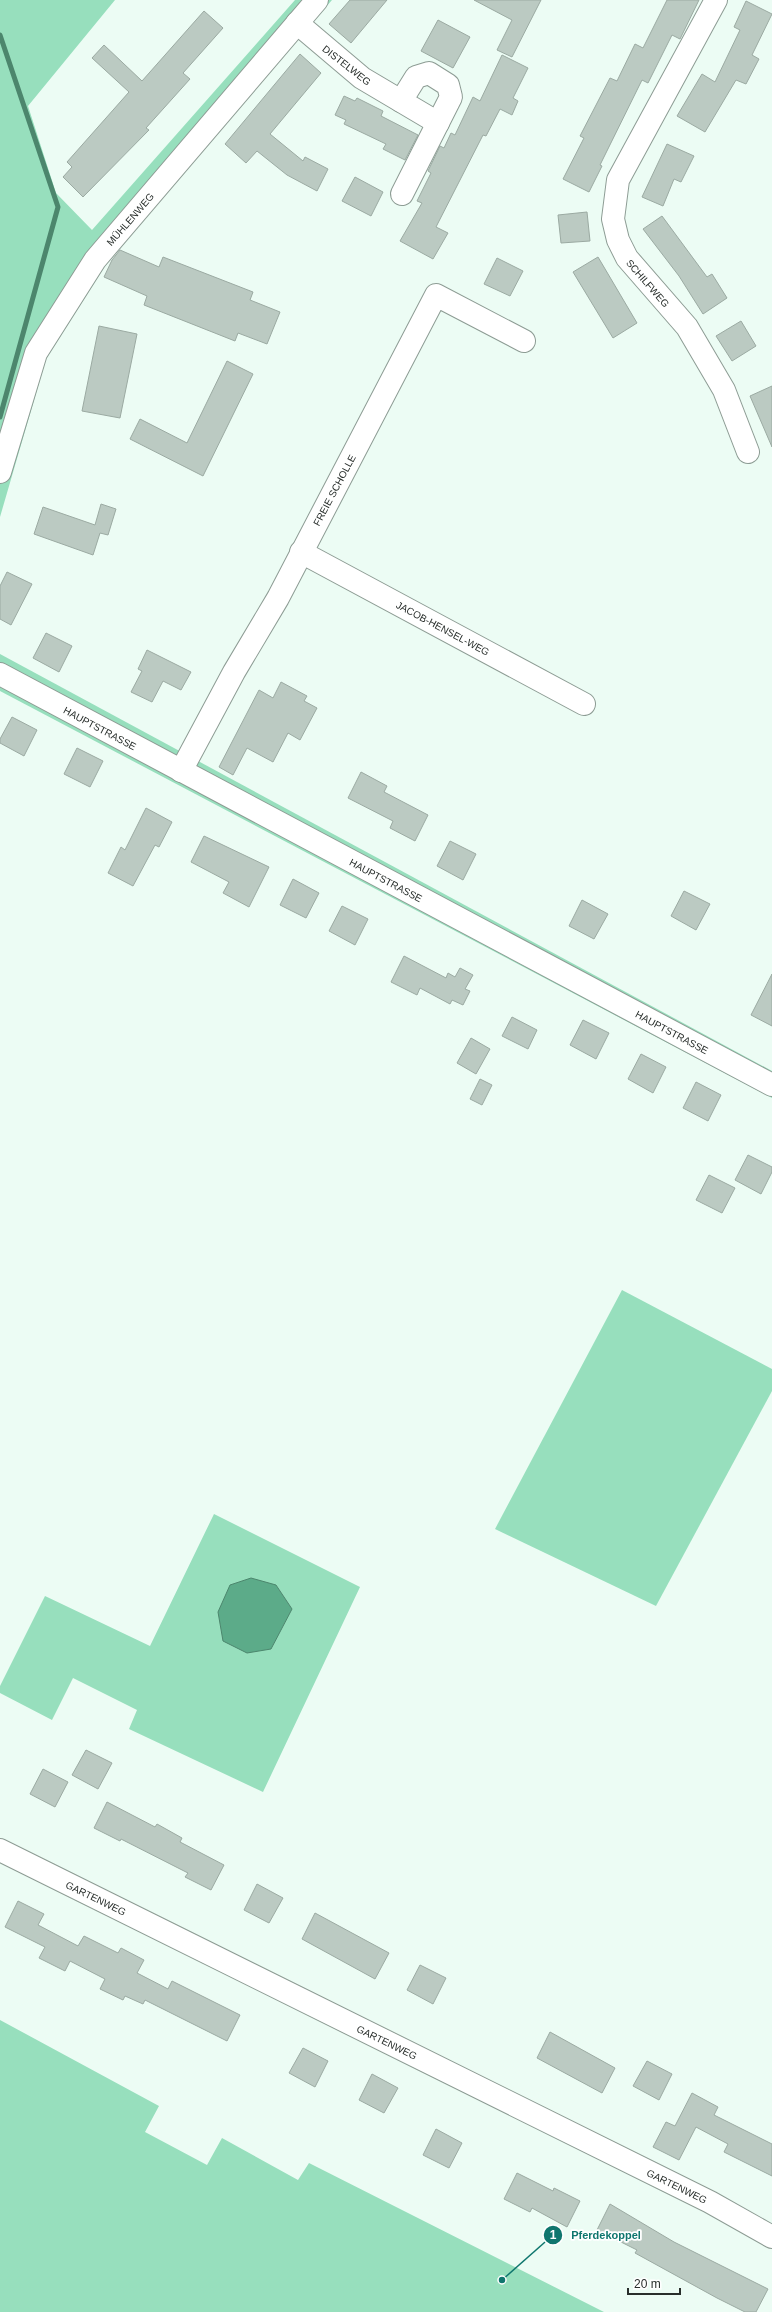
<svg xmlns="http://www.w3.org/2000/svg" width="772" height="2312" font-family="Arial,sans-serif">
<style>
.green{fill:#97dfbd;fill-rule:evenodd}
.water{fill:#5cab89;stroke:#4c866d}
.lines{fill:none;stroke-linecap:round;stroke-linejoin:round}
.stream{stroke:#4c866d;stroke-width:5}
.building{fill:#bbcac2;stroke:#9baaa2}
.minor-casing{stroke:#8d9c94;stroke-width:24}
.minor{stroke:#fff;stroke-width:22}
.labels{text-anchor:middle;stroke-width:3.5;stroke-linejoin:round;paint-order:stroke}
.street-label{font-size:10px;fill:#282e2b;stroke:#fff}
.leader{fill:none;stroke:#0f766e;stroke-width:1.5}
.callout-dot{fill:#0f766e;stroke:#fff;stroke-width:1.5}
.mark-label{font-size:12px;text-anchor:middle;font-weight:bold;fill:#fff}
.callout-label{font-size:11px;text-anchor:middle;font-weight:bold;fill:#0f766e;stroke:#fff;stroke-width:3.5;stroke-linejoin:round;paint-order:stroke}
</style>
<rect width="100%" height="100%" fill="#ecfcf4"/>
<!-- green -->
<g class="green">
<path d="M0,0H115L28,106L56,193L92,230L295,0H332L117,247L46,359L0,517Z"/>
<path d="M0,654L772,1071V1098L0,691Z"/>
<path d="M622,1290L772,1369V1391L656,1606L495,1529Z"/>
<path d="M214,1514L360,1587L263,1792L129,1729L137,1710L73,1678L52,1720L0,1693V1686L45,1596L150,1646ZM276,1585L292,1609L271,1648Z"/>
<path d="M0,2020L159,2106L145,2132L207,2165L222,2138L298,2180L309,2163L604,2312H0Z"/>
</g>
<!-- water -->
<path class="water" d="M251,1578L276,1585L292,1609L271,1649L247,1653L223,1641L218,1612L230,1585Z"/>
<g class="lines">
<!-- stream -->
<path class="stream" d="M0,35L58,207L0,417"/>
</g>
<!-- building -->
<g class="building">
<path d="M350,0H387L351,43L329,24Z"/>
<path d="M474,0H541L512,57L497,50L512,20Z"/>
<path d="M667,0H699L680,39L672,35L648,83L642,80L600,165L602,166L589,192L563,179L584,138L580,136L610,78L617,81L635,44L643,48Z"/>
<path d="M746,1L772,14L752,55L759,59L746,84L736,80L705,132L677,116L702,74L715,82L740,30L734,27Z"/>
<path d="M204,11L223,28L183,73L190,79L146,128L149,130L83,197L63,177L72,167L67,162L129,92L92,58L104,45L142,81Z"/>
<path d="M438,20L470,37L453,68L421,51Z"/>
<path d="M300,54L321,73L270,134L303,161L305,157L328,169L317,191L287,175L257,151L246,163L225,144Z"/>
<path d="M502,55L528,68L513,98L518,101L512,115L500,109L486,136L483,135L436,227L448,233L433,259L400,241L422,203L417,201L431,173L428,171L440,146L444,148L451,133L455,135L473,97L480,101Z"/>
<path d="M344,96L355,101L357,98L383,111L381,116L418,135L405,160L383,149L386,144L344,124L346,120L335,115Z"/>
<path d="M667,144L694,156L681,182L674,179L663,206L642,197Z"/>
<path d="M355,177L383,192L371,216L342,201Z"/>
<path d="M587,212L590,241L561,243L558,215Z"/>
<path d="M662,216L707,277L712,274L727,298L703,314L679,276L643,229Z"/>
<path d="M120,250L159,267L163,257L253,292L250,300L280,312L267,344L238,333L235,341L144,305L147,296L104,277L112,260Z"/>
<path d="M598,257L637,323L613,338L573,272Z"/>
<path d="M497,258L523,271L510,296L484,284Z"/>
<path d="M741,321L756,346L732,361L716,336Z"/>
<path d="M99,326L137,334L120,418L82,411Z"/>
<path d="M227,361L253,374L203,476L130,439L140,419L187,443Z"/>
<path d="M772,386V447L750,396Z"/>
<path d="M101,504L116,509L108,535L100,533L93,555L34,534L43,507L95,525Z"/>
<path d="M7,572L32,584L11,625L0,619V586Z"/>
<path d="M46,633L72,646L59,672L33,658Z"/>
<path d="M147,650L191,672L181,690L163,681L152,702L131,692L142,671L138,669Z"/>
<path d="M281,682L307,696L304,701L317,708L300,740L288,733L273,762L247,748L233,775L219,767L259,690L273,698Z"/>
<path d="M12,717L37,730L24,756L0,743V739Z"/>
<path d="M77,748L103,761L90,787L64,774Z"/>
<path d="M361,772L387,786L384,792L428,815L415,841L390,828L393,821L348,798Z"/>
<path d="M146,808L172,822L159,847L155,845L133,886L108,873L121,847L125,850Z"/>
<path d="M204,836L269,867L249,907L223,893L229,882L191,862Z"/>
<path d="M450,841L476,854L463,880L437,866Z"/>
<path d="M293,879L319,893L306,918L280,905Z"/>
<path d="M684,891L710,904L696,930L671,916Z"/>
<path d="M582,900L608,914L594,939L569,926Z"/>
<path d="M342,906L368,919L355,945L329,931Z"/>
<path d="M404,956L446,978L448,973L455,977L460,968L473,975L465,989L470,991L463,1005L452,1000L450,1004L420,988L417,995L391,982Z"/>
<path d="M772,974V1026L751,1015Z"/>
<path d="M512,1017L537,1030L528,1049L502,1036Z"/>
<path d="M583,1020L609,1033L596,1059L570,1045Z"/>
<path d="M471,1038L490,1049L476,1074L457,1063Z"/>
<path d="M641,1054L666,1067L653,1093L628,1079Z"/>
<path d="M480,1079L492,1085L482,1105L470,1099Z"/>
<path d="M696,1082L721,1095L708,1121L683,1108Z"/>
<path d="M748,1155L772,1167V1172L761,1194L735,1180Z"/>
<path d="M709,1175L735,1188L722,1213L696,1200Z"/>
<path d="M86,1750L112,1763L98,1789L72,1775Z"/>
<path d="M43,1769L68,1782L55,1807L30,1794Z"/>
<path d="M107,1802L155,1827L157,1824L182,1838L180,1842L224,1865L211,1890L185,1877L188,1873L121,1839L120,1841L94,1828Z"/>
<path d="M257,1884L283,1898L269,1923L244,1910Z"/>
<path d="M18,1901L44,1914L38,1925L78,1946L84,1936L118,1953L121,1948L144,1960L137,1973L168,1989L172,1981L240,2015L227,2041L145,2000L143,2004L125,1996L123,2000L100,1989L105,1979L70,1961L65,1971L39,1958L45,1947L5,1927Z"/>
<path d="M315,1913L389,1953L375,1979L302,1939Z"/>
<path d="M420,1965L446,1978L433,2004L407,1990Z"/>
<path d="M550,2032L615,2068L602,2093L537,2058Z"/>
<path d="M303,2048L328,2061L315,2087L289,2073Z"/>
<path d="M647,2061L672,2074L659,2100L633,2086Z"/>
<path d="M372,2074L398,2088L384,2113L359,2100Z"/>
<path d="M692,2093L718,2107L714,2115L772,2144V2176L724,2152L728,2144L696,2127L679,2160L653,2147L666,2122L675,2126Z"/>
<path d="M436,2129L462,2143L449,2168L423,2155Z"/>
<path d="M517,2173L553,2191L554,2188L580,2201L567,2227L532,2208L530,2212L504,2199Z"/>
<path d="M610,2204L674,2242L768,2289L756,2312H745L717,2298L635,2253L637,2250L597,2230Z"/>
</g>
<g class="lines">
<!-- minor casing -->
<g class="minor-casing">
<g id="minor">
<path d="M716,0L618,180L613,219L618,240L627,258L687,327L724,390L748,452"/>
<path d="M297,23L362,78L438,123"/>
<path d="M401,101L416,77L429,73L448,85L451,97L402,194"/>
<path d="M0,472L36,353L95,260L317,0"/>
<path d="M301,552L584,704"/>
<path d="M0,674L772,1085"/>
<path d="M181,771L234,672L278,598L436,295L524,341"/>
<path d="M0,1850L710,2202L772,2237"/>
</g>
</g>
<!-- minor -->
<use href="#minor" class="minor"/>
</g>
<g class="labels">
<!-- street labels -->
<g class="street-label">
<text transform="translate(347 65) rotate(38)" y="4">DISTELWEG</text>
<text transform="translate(130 219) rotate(-49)" y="4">MÜHLENWEG</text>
<text transform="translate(648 283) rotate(49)" y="4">SCHILFWEG</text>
<text transform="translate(334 490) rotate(-62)" y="4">FREIE SCHOLLE</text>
<text transform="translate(443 628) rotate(28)" y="4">JACOB-HENSEL-WEG</text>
<text transform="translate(100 728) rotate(28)" y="4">HAUPTSTRASSE</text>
<text transform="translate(386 880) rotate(28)" y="4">HAUPTSTRASSE</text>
<text transform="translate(672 1032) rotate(28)" y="4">HAUPTSTRASSE</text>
<text transform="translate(96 1898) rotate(26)" y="4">GARTENWEG</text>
<text transform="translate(387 2042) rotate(26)" y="4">GARTENWEG</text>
<text transform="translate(677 2186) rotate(26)" y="4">GARTENWEG</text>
</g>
</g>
<!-- callouts -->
<path class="leader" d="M502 2280L553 2235"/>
<g class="callout-dot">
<circle cx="502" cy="2280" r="4"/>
<circle cx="553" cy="2235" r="10"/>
</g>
<g class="mark-label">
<text x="553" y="2239">1</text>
</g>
<g class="callout-label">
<text x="606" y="2239">Pferdekoppel</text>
</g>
<!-- scale -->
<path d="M628 2288v6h52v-6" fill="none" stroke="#282e2b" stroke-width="2"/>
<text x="634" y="2288" font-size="12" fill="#282e2b" stroke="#ffffff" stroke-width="3" paint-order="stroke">20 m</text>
</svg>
